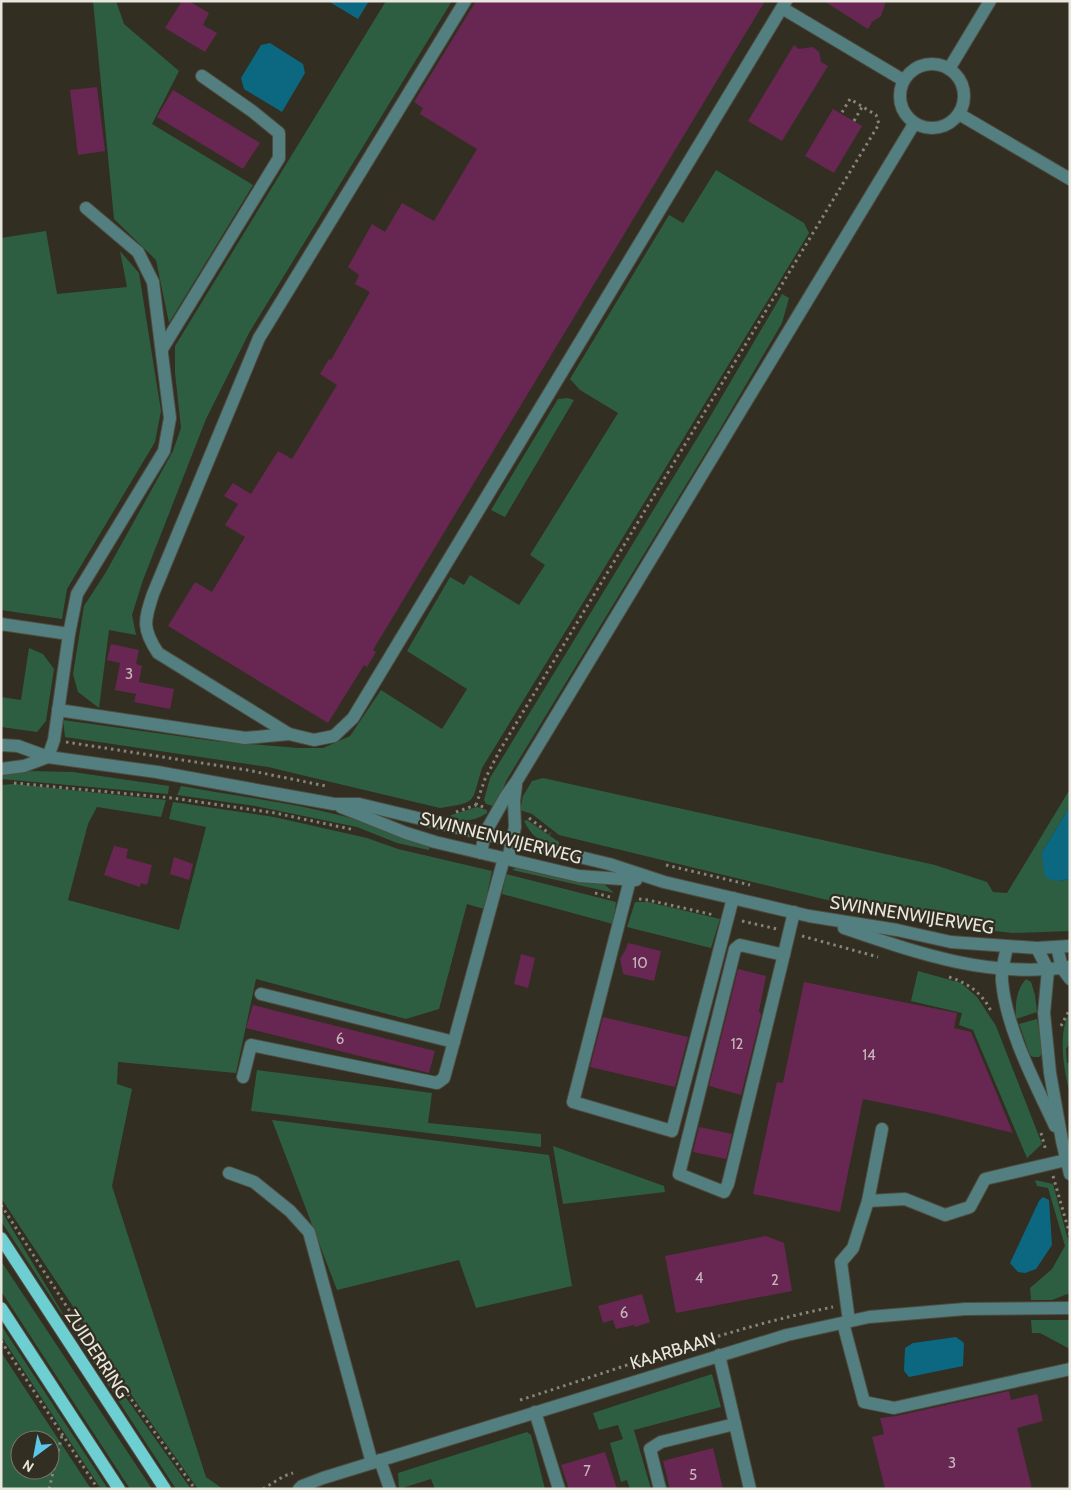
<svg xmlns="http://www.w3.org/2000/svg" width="1071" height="1490" font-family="Cabin,sans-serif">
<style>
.green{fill:#2e5e41;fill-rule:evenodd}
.water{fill:#0c6881}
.building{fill:#682752}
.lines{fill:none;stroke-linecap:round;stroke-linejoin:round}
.minor-casing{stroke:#4f4b3f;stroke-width:14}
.major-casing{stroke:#4f4b3f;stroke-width:14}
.path{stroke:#878479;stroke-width:3;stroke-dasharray:2.5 4;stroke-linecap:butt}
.minor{stroke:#537f80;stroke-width:12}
.major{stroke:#6ecfd2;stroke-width:12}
.labels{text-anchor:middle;stroke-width:4.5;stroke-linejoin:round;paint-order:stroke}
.number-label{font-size:15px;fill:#c8b6bb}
.street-label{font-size:18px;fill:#e8e6de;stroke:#322e21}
</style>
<rect width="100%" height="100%" fill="#322e21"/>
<!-- green -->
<g class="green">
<path d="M93,1H116L124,24L179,71L152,124L253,185L169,323L156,260L114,219Z"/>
<path d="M386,1H452L249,333L206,419L143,580L132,615L136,635L109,630L99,708L78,692L73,674L84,606L106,572L173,451L181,428L175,373V346Z"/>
<path d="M716,170L804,223L809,233L482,768C471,804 478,802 440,808L268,767L65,737L63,720L214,741L298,748H323L350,736L381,690L442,729L467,689L407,651L450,577L464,585L470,575L519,605L545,565L530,555L618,413L580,390L570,379L669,215L683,223Z"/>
<path d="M46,231L57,294L127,287L120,251L139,273L161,411L155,442L67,589L62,619L1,610V238Z"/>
<path d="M782,294L789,298L782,323L720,429L506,781L497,804L493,806L486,804L484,800L490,778L707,422Z"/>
<path d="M568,398L574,400L505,517L491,510L558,399Z"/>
<path d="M29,648L43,654L54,669L46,721L37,732L1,727V697L21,700Z"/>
<path d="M32,771L73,772L169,786L168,794L1,779V774Z"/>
<path d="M543,778L935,865L987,882L993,892L1007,893L1070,789V806L1042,852L1058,881L1070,879V931L1013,933L958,927L844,904L559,835L532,814L520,810L523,796L532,781Z"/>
<path d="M14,784L166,800L161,817L97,807L88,824L68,900L179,930L206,827L169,819L173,802L274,817L367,838L398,849L492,871L484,909L467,904L439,1009L406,1019L256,979L236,1073L118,1062L117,1084L132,1089L112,1186L206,1477L223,1489H198L137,1403L1,1198V785Z"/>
<path d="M181,786C235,796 290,802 343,816C373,824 401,839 430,846L429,850L397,843L357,827L255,806L177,795Z"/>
<path d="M477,807L487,810V813C475,821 464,822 449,819L451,815Z"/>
<path d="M527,820L559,842V845C540,841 533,839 524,821Z"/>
<path d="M519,866L603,883L614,893L512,870Z"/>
<path d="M506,874L616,902L613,924L502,894Z"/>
<path d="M635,902H648L720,919L711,948L627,927Z"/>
<path d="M918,971L961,983L977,997L996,1026L1042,1144L1027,1158L973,1030L959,1025L962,1013L911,1001Z"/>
<path d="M1026,979L1031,982L1035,995L1037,1012L1016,1019C1015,1005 1016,990 1026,979Z"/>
<path d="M1070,1012V1043L1066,1049L1067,1063H1070V1094C1064,1072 1057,1032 1070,1012Z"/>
<path d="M1037,1019L1043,1053L1039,1057H1033L1030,1055L1019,1024Z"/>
<path d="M257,1070L432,1093L428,1123L541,1134V1147L251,1111Z"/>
<path d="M272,1120L549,1155L572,1286L476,1308L459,1260L337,1290Z"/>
<path d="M553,1146L664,1186L665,1192L563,1204Z"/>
<path d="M1035,1180L1053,1184L1070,1247V1293L1052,1300H1031L1030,1288L1052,1269L1065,1246L1048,1188L1037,1186Z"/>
<path d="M1,1210L81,1344L87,1343L191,1489H176L1,1221Z"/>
<path d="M1,1261L152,1489H130L1,1291Z"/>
<path d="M1031,1320H1070V1349L1040,1333H1032Z"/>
<path d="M1,1325L108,1489H101L97,1483L1,1336Z"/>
<path d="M1,1352L91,1489H1ZM20,1440H50V1470H20Z"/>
<path d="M712,1374L721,1407L634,1430L651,1489H630L627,1480L621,1482L610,1443L623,1439L618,1425L599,1430L593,1413Z"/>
<path d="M527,1432L531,1435L545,1489H435L431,1479L399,1489L398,1473Z"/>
</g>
<!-- water -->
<g class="water">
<path d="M328,1H369L358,19Z"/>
<path d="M270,43L303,64L305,73L282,112L244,89L241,78L261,45Z"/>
<path d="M1070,806V879L1058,881L1046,878L1043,866L1042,852Z"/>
<path d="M1043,1197L1049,1200L1052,1245L1036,1269L1025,1273L1018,1272L1010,1263L1039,1201Z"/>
<path d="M956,1337L964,1343L963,1366L909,1377L904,1371L905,1348L913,1343Z"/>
</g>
<!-- building -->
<g class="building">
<path d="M182,1H189L209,13L203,25L217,33L205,52L165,28Z"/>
<path d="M476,1H765L373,650L376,652L367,667L364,665L328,723L168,626L195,582L212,592L245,537L225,525L238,504L224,496L233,483L251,494L278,451L292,459L337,385L320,374L329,359L331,360L370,292L355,284L359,275L348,267L372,224L385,232L402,203L434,221L477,149L420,114L423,108L414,102Z"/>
<path d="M824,1H886L881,16L872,22L868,29Z"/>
<path d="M794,45L799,49L813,47L819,52L821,62L828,66L782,141L748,121Z"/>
<path d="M97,87L105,151L78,155L70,90Z"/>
<path d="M173,90L260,143L243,169L157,117Z"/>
<path d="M833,109L862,126L834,173L805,156Z"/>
<path d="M111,644L139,650L136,664L142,666L139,682L174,689L170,709L134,702L136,694L115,690L120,663L107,660Z"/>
<path d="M114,846L128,849L126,858L152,865L147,885L141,883L140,887L104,875Z"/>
<path d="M174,857L193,864L189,880L170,874Z"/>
<path d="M628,943L661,951L654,981L623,974L620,959L626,949Z"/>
<path d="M521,954L535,958L528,988L514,984Z"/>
<path d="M738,969L766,976L759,1011L761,1015L741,1095L709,1086Z"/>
<path d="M804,982L957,1013L954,1028L971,1032L1013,1133L936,1114L863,1099L840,1212L753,1194L777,1082L783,1083Z"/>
<path d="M253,1005L435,1051L429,1073L246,1028Z"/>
<path d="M603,1017L688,1037L675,1087L590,1067Z"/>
<path d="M699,1127L732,1134L726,1159L693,1152Z"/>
<path d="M766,1236L784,1243L792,1291L676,1313L665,1256Z"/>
<path d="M642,1294L650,1322L635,1327L634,1325L616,1329L613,1320L603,1323L598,1306Z"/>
<path d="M1009,1391L1011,1400L1037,1394L1043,1421L1017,1428L1032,1489H885L872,1437L884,1434L880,1418L896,1416Z"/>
<path d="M713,1448L723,1489H670L663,1461Z"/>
<path d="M605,1452L617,1489H569L561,1465Z"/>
</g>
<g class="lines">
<!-- minor casing -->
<g class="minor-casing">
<g id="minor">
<path d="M465,1L259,338L153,594C144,621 142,629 158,653L289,734L314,740L334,736L353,718L786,1"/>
<path d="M782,8L903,80"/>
<circle cx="932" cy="96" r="32"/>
<path d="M949,69L990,1"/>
<path d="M959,114L1070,179"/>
<path d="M162,349L279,158V133L252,111L202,76"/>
<path d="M1,624L69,634"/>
<path d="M58,710L245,738L289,734"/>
<path d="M1,745L18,746L48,757L157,772L334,804H359L609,864L664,882L809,916L897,930L951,942L1037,948L1070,946"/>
<path d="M48,757L54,740L69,634L77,594L164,451L170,418L153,282L138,252L86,208"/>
<path d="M1,769L24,766L48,757"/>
<path d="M341,807L406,833L435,842L579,876L636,880"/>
<path d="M481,853L485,833L506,796L516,782L914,124"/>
<path d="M508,859L515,827L514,801L516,785"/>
<path d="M632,872L573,1102L672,1131L733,898"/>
<path d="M844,928C920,954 988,978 1070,967"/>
<path d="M1007,947C1005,958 1001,969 1002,981C1006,1028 1035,1083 1055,1126"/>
<path d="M1057,947L1062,968L1070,979"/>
<path d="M1037,948L1048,970L1044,1013L1050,1073L1062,1141L1070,1174"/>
<path d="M784,955L740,945L735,949L679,1174L724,1192L728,1184L785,950L794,912"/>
<path d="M261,994L454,1042"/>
<path d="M243,1077L251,1045L437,1083L444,1078L504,858"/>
<path d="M882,1129L868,1201L905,1199L945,1215L970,1207L985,1179L1066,1160"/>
<path d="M229,1173L254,1182L290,1211L309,1232L372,1463"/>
<path d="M849,1321L841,1262L853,1248L868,1201"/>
<path d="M843,1323L864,1402L894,1408L1070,1369"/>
<path d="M535,1412L559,1489"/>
<path d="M735,1424L750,1489"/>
<path d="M380,1460L390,1489"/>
<path d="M299,1489L302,1486L323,1478L787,1335L869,1317L965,1309L1070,1308"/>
<path d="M660,1489L650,1449L661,1442L735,1424L719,1355"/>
</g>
</g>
<!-- major casing -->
<g class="major-casing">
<g id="major">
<path d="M1,1238L165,1489"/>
<path d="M1,1308L119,1489"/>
</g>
</g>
<!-- path -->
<g class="path">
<path d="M854,121L862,107"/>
<path d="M66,742L247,770L326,786"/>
<path d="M14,783L172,798L275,813L355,830"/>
<path d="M476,805L485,779L500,750L879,124L876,115L850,99L841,114"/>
<path d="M456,812L476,805L484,807"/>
<path d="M529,818L550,834"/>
<path d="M666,865L750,885"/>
<path d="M595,893L610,897"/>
<path d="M639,899L648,900L714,915"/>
<path d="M742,921L777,929"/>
<path d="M802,936L878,957"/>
<path d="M949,977C968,983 982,993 991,1011"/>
<path d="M1061,1026L1070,1009"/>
<path d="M1041,1133L1046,1151"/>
<path d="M1053,1176L1070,1235"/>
<path d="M1,1205L78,1324L195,1489"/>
<path d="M1,1341L98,1489"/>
<path d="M520,1400C622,1368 728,1328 833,1307"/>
<path d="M49,1489L62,1435"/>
<path d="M263,1489L284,1476L293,1473"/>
</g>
<!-- minor -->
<use href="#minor" class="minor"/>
<!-- major -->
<use href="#major" class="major"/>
</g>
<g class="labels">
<!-- number labels -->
<g class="number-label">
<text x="129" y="679">3</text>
<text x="640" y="968">10</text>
<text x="340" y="1044">6</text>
<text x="737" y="1049">12</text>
<text x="869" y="1060">14</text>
<text x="699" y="1283">4</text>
<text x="775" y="1285">2</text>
<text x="624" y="1318">6</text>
<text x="952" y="1468">3</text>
<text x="587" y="1476">7</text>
<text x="693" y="1480">5</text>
</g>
<!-- street labels -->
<g class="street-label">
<text transform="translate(501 838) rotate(14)" y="6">SWINNENWIJERWEG</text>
<text transform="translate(912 915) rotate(9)" y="6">SWINNENWIJERWEG</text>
<text transform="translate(673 1351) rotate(-17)" y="6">KAARBAAN</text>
<text transform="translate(97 1354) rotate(57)" y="6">ZUIDERRING</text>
</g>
</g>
<!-- border -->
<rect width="1071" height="1490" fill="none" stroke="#e8e6de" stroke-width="5"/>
<!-- north arrow -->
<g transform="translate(35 1455) rotate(212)"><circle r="24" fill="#322e21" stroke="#7b786d"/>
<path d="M0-4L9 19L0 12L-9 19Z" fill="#5cc7e8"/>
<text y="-8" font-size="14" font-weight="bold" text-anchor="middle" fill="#e8e6de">N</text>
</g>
</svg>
